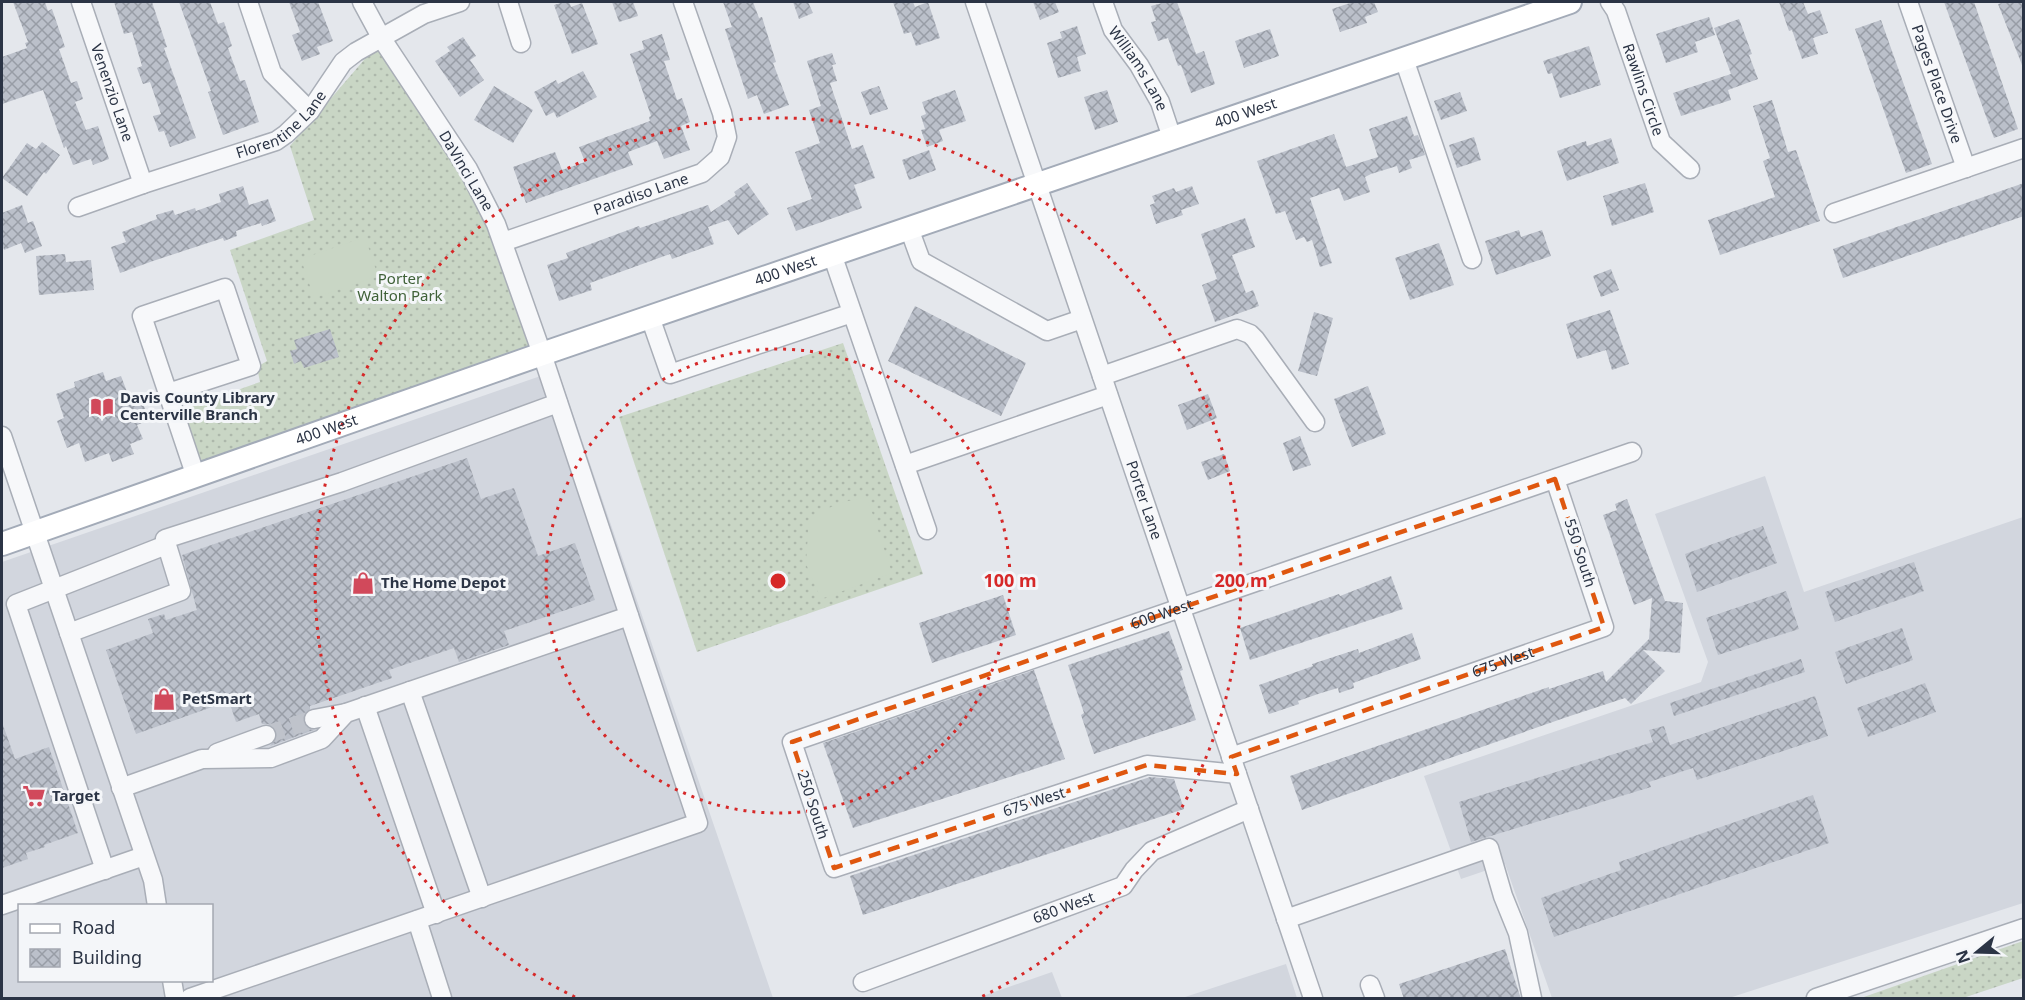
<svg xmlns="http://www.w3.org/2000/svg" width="2025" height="1000" font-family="'Noto Sans',sans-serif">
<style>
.built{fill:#d2d6de;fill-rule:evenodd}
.grass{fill:url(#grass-dots)}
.pitch{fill:#c9d6c5}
.building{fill:url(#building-cross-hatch)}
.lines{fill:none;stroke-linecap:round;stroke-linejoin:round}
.minor-tunnel{stroke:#bfc3cb;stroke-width:18;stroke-dasharray:18 9;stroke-linecap:butt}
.minor-casing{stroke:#a9aeb7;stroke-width:21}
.major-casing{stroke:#a3abb8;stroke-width:26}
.minor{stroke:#f7f8fa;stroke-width:18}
.major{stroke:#fff;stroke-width:22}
.marked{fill:none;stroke:#df570f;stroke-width:4.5;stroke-dasharray:12 8;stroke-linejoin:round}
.ring{fill:none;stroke:#d62828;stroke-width:3;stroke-dasharray:3 6}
.labels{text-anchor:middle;stroke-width:6;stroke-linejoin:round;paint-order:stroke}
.street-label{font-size:15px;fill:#2b3445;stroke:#f4f6f9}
.park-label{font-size:15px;fill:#3f6138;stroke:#f4f6f9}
.poi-label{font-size:15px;font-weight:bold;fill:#2b3445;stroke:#f4f6f9;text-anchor:start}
.centre{fill:#d62828;stroke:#f4f6f9;stroke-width:3}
.ring-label{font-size:18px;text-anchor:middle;font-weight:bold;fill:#d62828;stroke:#f4f6f9;stroke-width:6;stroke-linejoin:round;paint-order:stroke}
</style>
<defs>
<pattern id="grass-dots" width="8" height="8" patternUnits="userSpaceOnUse" patternTransform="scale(1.5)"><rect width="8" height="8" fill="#c9d6c5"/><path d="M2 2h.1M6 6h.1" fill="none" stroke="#adb8ab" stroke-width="1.8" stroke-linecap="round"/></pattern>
<pattern id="building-cross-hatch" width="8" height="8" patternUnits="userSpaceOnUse" patternTransform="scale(1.5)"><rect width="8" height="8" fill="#bbc0ca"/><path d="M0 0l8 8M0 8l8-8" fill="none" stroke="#989da6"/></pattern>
</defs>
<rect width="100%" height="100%" fill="#e4e7ec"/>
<!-- built -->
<g class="built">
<path d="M558,370L773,998H2V562ZM20,906H212V980H20Z"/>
<path d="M1765,476L1804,592L2023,517V903L1729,998H1552L1505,864L1461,879L1424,776L1701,682L1708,662L1655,514Z"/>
<path d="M1286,964L1297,998H1182Z"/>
<path d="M1052,972L1062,998H977Z"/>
</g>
<!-- grass -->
<g class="grass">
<path d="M382,39L468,169L542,354L204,474L183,409L260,382L257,367L267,361L230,250L314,220L290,146Z"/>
<path d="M843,343L923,574L697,652L619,417Z"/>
<path d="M2023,941V978L1963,998H1861Z"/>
</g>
<!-- pitch -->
<g class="pitch">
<path d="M365,237L378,276L314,298L301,259Z"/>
<path d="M867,497L892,573L821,599L806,564L809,518L839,503Z"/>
</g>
<!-- building -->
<g class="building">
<path d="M13,2H45L48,11L52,9L65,47L59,49L71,83L77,81L83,99L75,102L86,130L98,126L109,159L93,165L91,159L73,165L66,146L64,148L43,90L2,104V57L27,48L25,43L28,42Z"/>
<path d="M114,2H152L167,47L164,48L196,138L170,147L164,131L159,132L153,116L161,114L150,82L143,84L137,68L142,66L132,32L124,34Z"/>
<path d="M179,2H210L218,24L224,22L232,46L228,48L240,81L245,80L259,122L223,135L208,92L211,91Z"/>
<path d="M289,2H318L333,41L317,47L320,54L302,61L292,35L300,32Z"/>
<path d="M564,2H569L571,7L582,3L598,44L572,54L554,5Z"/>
<path d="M612,2H633L638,16L619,22Z"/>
<path d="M723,2H753L759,18L762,17L776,62L773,63L789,105L764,114L757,95L748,99L725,29L732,27Z"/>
<path d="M793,2H808L813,13L799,19Z"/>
<path d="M893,2H913L915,7L928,2L940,38L916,46L911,32L904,34Z"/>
<path d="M1033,2H1055L1059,12L1040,20Z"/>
<path d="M1166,2H1177L1196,54L1204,51L1215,84L1191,93L1181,65L1178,66L1168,38L1158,41L1151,22L1156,21L1151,6Z"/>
<path d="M1353,2H1374L1378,12L1365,17L1367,23L1340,32L1332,9Z"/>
<path d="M1779,2H1803L1808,14L1820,10L1828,33L1813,38L1818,54L1802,59L1792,30L1789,31Z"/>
<path d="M1944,2H1974L2018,129L1994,138Z"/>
<path d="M2006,2H2024V70L1998,4Z"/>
<path d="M1709,17L1715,35L1695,42L1698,52L1666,63L1656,34Z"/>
<path d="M1739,19L1752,54L1749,55L1758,79L1728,90L1731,100L1681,116L1673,93L1731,74L1714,28Z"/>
<path d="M1881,20L1932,164L1906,173L1855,29Z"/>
<path d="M1077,26L1086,54L1077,57L1081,71L1058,78L1047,43L1062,38L1060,32Z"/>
<path d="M1270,29L1279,56L1244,68L1235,41Z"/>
<path d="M662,34L670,60L664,61L677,100L682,98L690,122L681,126L690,150L664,159L657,141L628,152L633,165L526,203L513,167L555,152L562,170L585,162L579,147L650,121L649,117L651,116L630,54L644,49L642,41Z"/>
<path d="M463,37L476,56L470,60L484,80L460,97L435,61L450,51L447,47Z"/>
<path d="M1589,46L1601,85L1560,98L1552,73L1548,74L1543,61Z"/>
<path d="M832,53L836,64L832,65L837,81L830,83L852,149L863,145L875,178L854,185L862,208L796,231L787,208L812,199L795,152L820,143L809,110L821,106L807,61Z"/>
<path d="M583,71L597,97L557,118L554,112L546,116L534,92L556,80L558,84Z"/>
<path d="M494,86L533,110L513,143L474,120Z"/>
<path d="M879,86L888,109L870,115L861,92Z"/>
<path d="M955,90L966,121L939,130L943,141L927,147L921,130L925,129L921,116L926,114L922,102Z"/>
<path d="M1107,90L1118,122L1095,130L1084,97Z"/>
<path d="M1460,92L1467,111L1441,120L1434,101Z"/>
<path d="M1772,100L1788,152L1796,150L1820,221L1720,255L1708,220L1775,197L1763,161L1770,158L1753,106Z"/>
<path d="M1407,116L1414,136L1418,135L1425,155L1409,160L1412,168L1399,173L1397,166L1371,174L1365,177L1370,192L1344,201L1339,188L1310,198L1332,263L1320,267L1312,240L1307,242L1304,237L1296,240L1285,211L1276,214L1257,161L1334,134L1346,167L1378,157L1369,129Z"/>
<path d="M1474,137L1481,160L1457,168L1449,145Z"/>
<path d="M1611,138L1619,163L1567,181L1557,151L1586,141L1587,146Z"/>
<path d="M42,142L60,155L46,174L44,172L27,196L2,178L27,143L36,149Z"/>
<path d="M929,150L936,170L909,180L902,160Z"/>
<path d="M747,183L769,214L738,235L728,220L708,227L714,244L672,259L670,254L590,283L592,290L559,301L547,265L568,258L566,253L639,226L640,228L708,205L711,212L736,195L734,192Z"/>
<path d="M1645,183L1654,212L1612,226L1603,196Z"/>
<path d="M2024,183V216L1843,278L1833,249Z"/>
<path d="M243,186L249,205L268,199L276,221L262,226L261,223L236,231L237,236L224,241L223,238L153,261L120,273L111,247L126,242L122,232L157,219L156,215L173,210L175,215L195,208L196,211L221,202L219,194Z"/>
<path d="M1192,186L1199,204L1181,210L1183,215L1156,224L1150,205L1155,203L1152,196L1174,188L1176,192Z"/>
<path d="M22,205L28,223L33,221L42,246L25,253L21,243L4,250L2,242V213Z"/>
<path d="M1245,218L1255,247L1232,255L1246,293L1253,290L1259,306L1215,322L1202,285L1217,279L1201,234Z"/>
<path d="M1519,230L1521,237L1542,230L1551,256L1496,275L1485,241Z"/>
<path d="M1439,243L1454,285L1410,300L1395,258Z"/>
<path d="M65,254L66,262L91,260L94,290L39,295L36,256Z"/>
<path d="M1611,269L1619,290L1601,297L1593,276Z"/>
<path d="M915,306L1026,363L1001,416L888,361Z"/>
<path d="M1610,310L1629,364L1612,370L1606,350L1577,359L1566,324Z"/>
<path d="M1314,312L1333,318L1317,376L1298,371Z"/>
<path d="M330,329L339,357L304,368L301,361L294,364L290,351L297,349L294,340Z"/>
<path d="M103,372L106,381L121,376L129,397L139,393L149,420L137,425L143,439L130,444L134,454L112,462L109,453L85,462L79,443L67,448L57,421L64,418L56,394L75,387L74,382Z"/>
<path d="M1368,386L1386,434L1352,447L1334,399Z"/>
<path d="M1208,394L1217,418L1187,430L1178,405Z"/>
<path d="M1300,436L1311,465L1293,471L1283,443Z"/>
<path d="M1224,454L1230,471L1208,480L1201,462Z"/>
<path d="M467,458L481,499L514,488L538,556L575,543L595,600L504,631L509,645L459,662L454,648L389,670L392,678L310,706V709L304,715L303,720L306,727L314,730L270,746L277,737V732L274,727L268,724H262L259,714L236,722L229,701L136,734L106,650L153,633L148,619L164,614L166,620L197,610L182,555Z"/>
<path d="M1627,499L1665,601L1683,603L1680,653L1643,650L1665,671L1631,704L1625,698L1567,717L1302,810L1290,776L1549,687V689L1603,671L1606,682L1649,639L1652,598L1634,605L1603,515L1617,510L1615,504Z"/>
<path d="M1763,526L1777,563L1697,592L1685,554Z"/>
<path d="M1914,562L1924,591L1835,622L1825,592Z"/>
<path d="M1391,576L1403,609L1250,660L1240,628L1339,594L1340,596Z"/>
<path d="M1786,591L1799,629L1718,655L1706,618Z"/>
<path d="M1003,595L1016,635L932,663L919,623Z"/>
<path d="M1902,628L1913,660L1846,684L1835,652Z"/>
<path d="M1169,631L1183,670L1180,671L1196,720L1094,754L1081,715L1084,713L1068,665Z"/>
<path d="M1412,633L1421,659L1353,683L1354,688L1339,693L1338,688L1321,693L1298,701L1299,704L1269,714L1259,685L1313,666L1312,664L1358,649L1359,653Z"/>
<path d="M1801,659L1805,672L1674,716L1670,703Z"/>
<path d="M1034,670L1065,759L853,828L823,743Z"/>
<path d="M1925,683L1936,712L1868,737L1857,708Z"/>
<path d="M1815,696L1828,736L1697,780L1693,768L1649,782L1651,787L1471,842L1459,802L1653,742L1649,730L1664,726L1670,745Z"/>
<path d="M2,725H3L15,759L49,747L78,833L44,845L45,847L26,853L28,859L2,868Z"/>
<path d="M1150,777L1174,779L1184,809L863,915L850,876Z"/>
<path d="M1813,795L1829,843L1554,937L1541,898L1621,870L1619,862Z"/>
<path d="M1505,949L1521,999H1404L1399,984Z"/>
</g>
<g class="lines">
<!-- minor-tunnel -->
<path class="minor-tunnel" d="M266,735L314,719"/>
<!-- minor casing -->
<g class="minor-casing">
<g id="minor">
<path id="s1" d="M81,2L143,184"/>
<path d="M248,2L272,73L310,111"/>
<path d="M508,2L521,43"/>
<path id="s2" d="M975,2L1313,998"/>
<path id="s3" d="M1103,2L1113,30L1139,65L1160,102L1172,138"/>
<path id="s4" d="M1610,2L1616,11L1661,142L1690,169"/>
<path id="s5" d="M1908,2L1966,168"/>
<path d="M1404,59L1472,259"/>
<path id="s6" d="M78,207L143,184L276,141L286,134L310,111L343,62L356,52L424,14L460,2"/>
<path d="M1834,213L2024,148"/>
<path d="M909,228L921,261L1047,331L1082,319"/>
<path id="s7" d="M503,242L702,173L720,157L727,137L722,113L683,2"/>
<path d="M832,254L927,530"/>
<path d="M650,317L670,374L852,313"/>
<path d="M1102,376L1237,329L1250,334L1255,339L1315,422"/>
<path d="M168,393L251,366L225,288L142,316L196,477"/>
<path d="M2,436L153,880L157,906"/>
<path d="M905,465L1108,395"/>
<path d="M69,633L181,591L165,539L342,482L558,403"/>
<path d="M410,691L482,898"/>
<path d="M365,706L436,914"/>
<path d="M314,719L346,713"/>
<path d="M217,753L266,735"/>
<path id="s8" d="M1231,757L1604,627L1555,479"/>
<path id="s9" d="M1237,774L1147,765L834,868L792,742L1632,452"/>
<path d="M121,788L202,759L271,758L322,739L346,713L629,616"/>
<path d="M105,870L16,604L166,545"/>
<path d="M2,905L144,856"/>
<path d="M1286,919L1489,848L1503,896L1518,933L1532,998"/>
<path d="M417,920L442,998"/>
<path d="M172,980L175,998"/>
<path id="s10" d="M863,982L1123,886L1134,870L1152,851L1249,809"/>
<path d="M1370,985L1375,998"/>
<path d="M190,998L698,823L542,354L496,224L468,169L382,39L362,2"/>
<path d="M1816,998L2024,928"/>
</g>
</g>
<!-- major casing -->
<g class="major-casing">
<g id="major">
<path id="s11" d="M2,544L542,354L1570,2"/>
</g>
</g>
<!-- minor -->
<use href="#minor" class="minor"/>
<!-- major -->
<use href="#major" class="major"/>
</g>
<!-- marked area -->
<path class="marked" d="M1555,479L1604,627L1231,757L1237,774L1147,765L834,868L792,742Z"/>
<!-- distance rings -->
<g class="ring">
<circle cx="778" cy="581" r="232"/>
<path d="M575 997A463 463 0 1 1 981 997"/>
</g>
<!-- icons -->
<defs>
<g id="library-bare" transform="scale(1.8)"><path d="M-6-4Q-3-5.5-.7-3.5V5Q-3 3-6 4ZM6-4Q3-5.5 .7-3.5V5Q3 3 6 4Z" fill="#d1495b" stroke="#f4f6f9" stroke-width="2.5" paint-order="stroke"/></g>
<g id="shop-bare" transform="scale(1.8)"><path d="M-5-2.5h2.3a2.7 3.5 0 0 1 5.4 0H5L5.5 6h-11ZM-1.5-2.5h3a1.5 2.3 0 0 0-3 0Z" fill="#d1495b" stroke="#f4f6f9" stroke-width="2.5" paint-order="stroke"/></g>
<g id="supermarket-bare" transform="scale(1.8)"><path d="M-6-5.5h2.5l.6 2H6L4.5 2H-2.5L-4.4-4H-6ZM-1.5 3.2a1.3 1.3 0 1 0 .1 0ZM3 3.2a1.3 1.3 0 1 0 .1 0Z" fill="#d1495b" stroke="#f4f6f9" stroke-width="2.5" paint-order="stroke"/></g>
</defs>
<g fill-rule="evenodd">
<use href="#library-bare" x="102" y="407"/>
<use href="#shop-bare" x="363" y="583"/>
<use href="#shop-bare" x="164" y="699"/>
<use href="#supermarket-bare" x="34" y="796"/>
</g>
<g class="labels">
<!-- street labels -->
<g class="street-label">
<text dy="5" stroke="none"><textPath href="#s3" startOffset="76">Williams Lane</textPath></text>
<text dy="5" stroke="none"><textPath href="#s5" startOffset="87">Pages Place Drive</textPath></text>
<text dy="5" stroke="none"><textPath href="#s4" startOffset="94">Rawlins Circle</textPath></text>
<text dy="5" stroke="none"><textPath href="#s1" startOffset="96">Venenzio Lane</textPath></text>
<text dy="5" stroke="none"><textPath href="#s11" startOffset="1316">400 West</textPath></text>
<text dy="5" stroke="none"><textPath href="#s6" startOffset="222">Florentine Lane</textPath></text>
<text transform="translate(466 171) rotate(59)" y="5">DaVinci Lane</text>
<text dy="5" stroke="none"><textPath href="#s7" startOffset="146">Paradiso Lane</textPath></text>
<text dy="5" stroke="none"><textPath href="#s11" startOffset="830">400 West</textPath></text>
<text dy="5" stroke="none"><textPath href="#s11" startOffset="344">400 West</textPath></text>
<text dy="5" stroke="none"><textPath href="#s2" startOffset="526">Porter Lane</textPath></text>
<text transform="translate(1580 553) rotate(72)" y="5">550 South</text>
<text dy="5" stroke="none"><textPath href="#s9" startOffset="944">600 West</textPath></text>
<text dy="5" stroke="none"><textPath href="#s8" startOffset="288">675 West</textPath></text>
<text transform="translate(1034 802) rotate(-18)" y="5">675 West</text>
<text transform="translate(813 805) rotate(72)" y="5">250 South</text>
<text dy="5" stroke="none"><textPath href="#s10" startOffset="214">680 West</textPath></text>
</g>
<!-- park labels -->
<g class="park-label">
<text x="400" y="284">Porter<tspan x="400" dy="17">Walton Park</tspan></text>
</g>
<!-- poi labels -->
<g class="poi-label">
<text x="120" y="403">Davis County Library<tspan x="120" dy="17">Centerville Branch</tspan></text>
<text x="381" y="588">The Home Depot</text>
<text x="182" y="704">PetSmart</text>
<text x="52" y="801">Target</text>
</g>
</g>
<circle cx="778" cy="581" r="9" class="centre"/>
<g class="ring-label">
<text x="1010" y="587">100 m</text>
<text x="1241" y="587">200 m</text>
</g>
<!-- border -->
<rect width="2025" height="1000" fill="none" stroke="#2b3445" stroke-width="6"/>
<!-- legend -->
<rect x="18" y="904" width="195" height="78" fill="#f4f6f9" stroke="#a4a8b1" stroke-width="1.5"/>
<rect x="30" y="924" width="30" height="9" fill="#ffffff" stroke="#a4a8b1" stroke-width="1.5"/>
<text x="72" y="934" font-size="18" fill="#2b3445">Road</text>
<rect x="30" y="949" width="30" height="18" fill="url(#building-cross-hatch)" stroke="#a4a8b1" stroke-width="1.5"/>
<text x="72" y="964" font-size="18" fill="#2b3445">Building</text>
<!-- north arrow -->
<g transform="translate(1977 952) rotate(251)" stroke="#f4f6f9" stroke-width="4.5" paint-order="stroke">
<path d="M0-4.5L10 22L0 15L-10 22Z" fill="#2b3445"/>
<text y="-9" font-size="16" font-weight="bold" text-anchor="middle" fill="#2b3445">N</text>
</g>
</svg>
